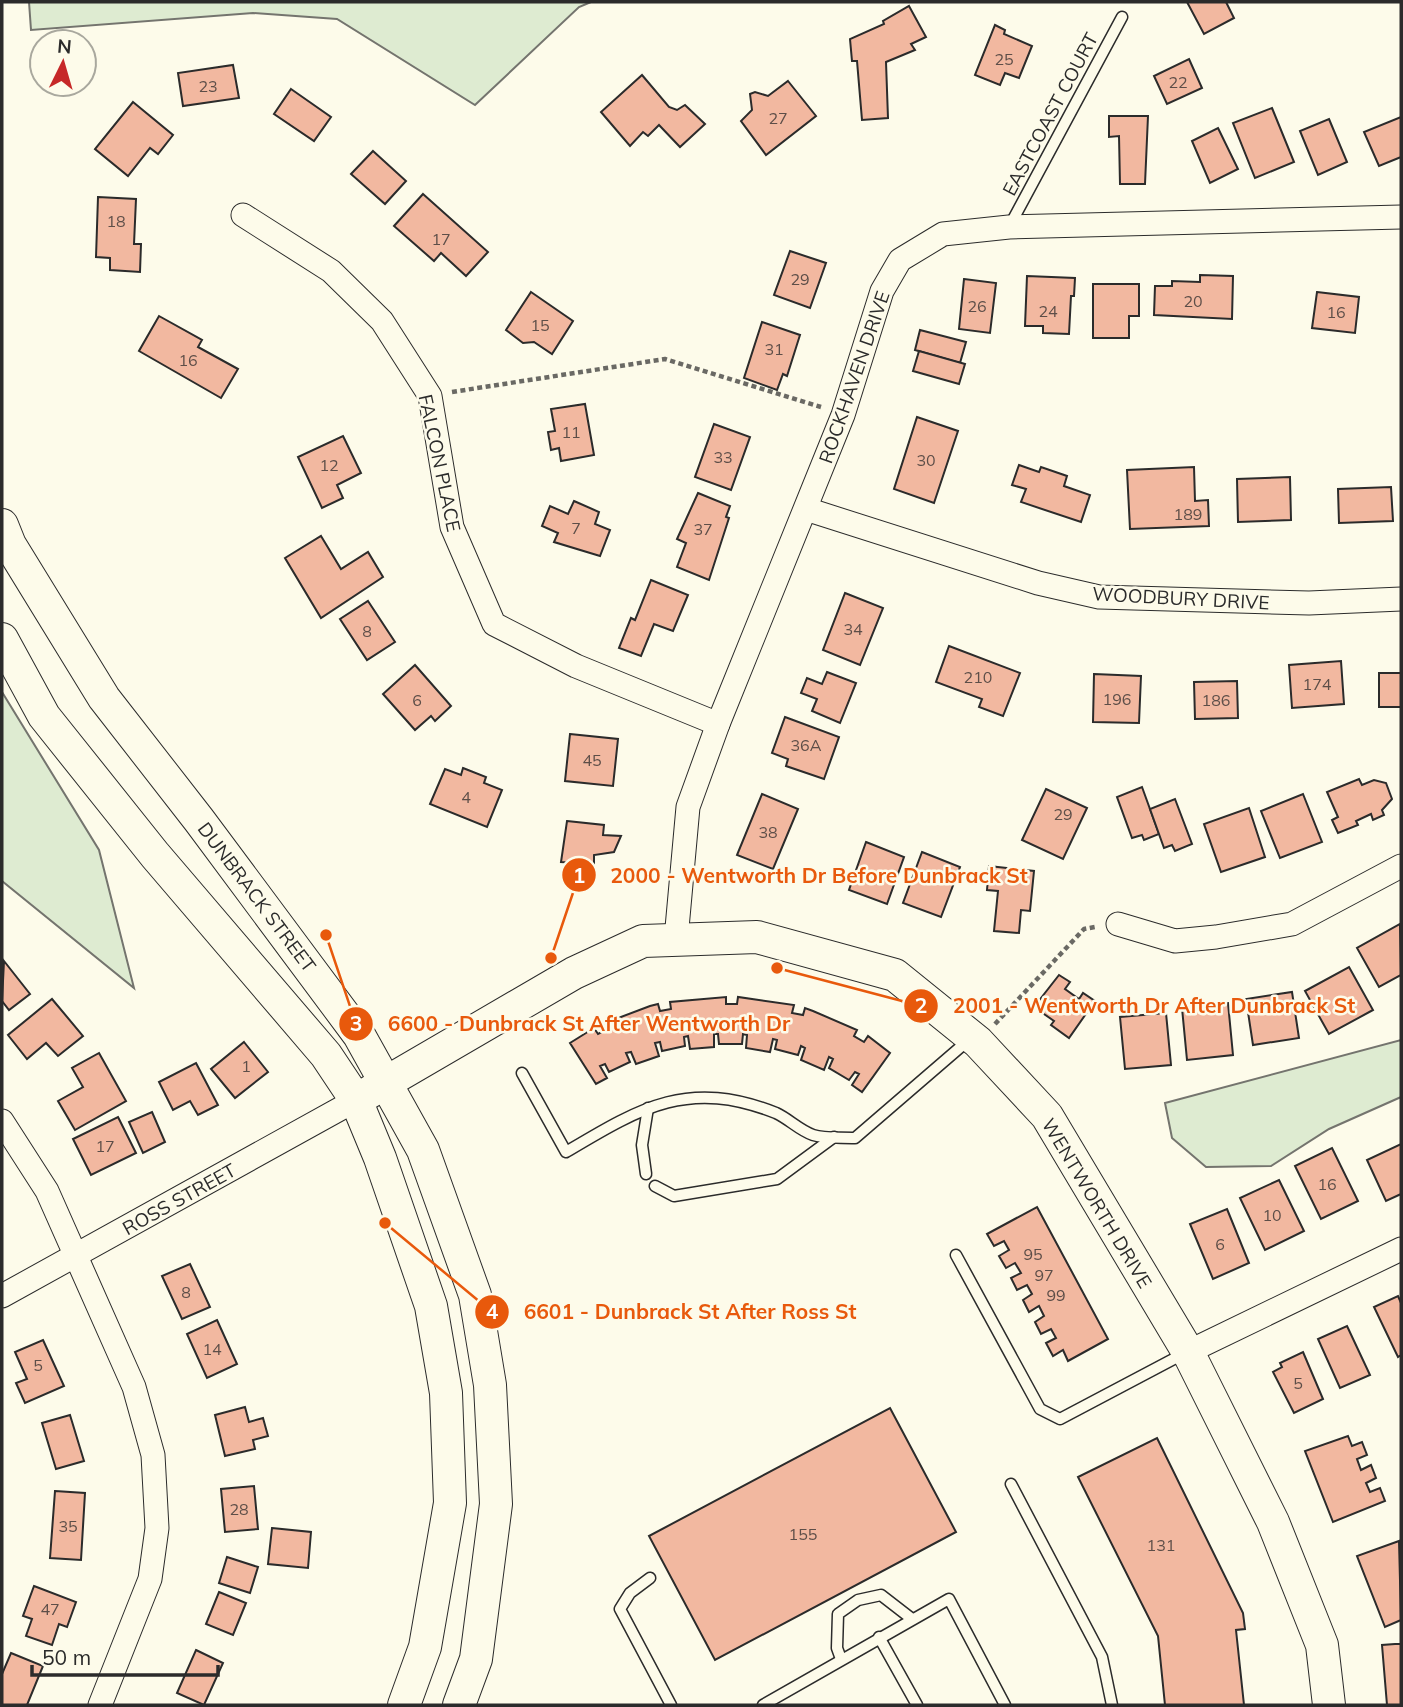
<svg xmlns="http://www.w3.org/2000/svg" width="1403" height="1707" font-family="Mulish,sans-serif">
<style>
.green{fill:#deebd1;stroke:#74746e;stroke-width:2}
.building{fill:#f2b8a0;stroke:#2b2b2b;stroke-width:2}
.lines{fill:none;stroke-linecap:round;stroke-linejoin:round}
.lane-casing{stroke:#2b2b2b;stroke-width:13}
.street-casing{stroke:#2b2b2b;stroke-width:25}
.secondary-casing{stroke:#2b2b2b;stroke-width:34}
.path{stroke:#6a6964;stroke-width:4.5;stroke-dasharray:5 3.5;stroke-linecap:butt}
.lane{stroke:#fdfbea;stroke-width:10}
.street{stroke:#fdfbea;stroke-width:23}
.secondary{stroke:#fdfbea;stroke-width:32}
.labels{text-anchor:middle;stroke-width:5;stroke-linejoin:round;paint-order:stroke}
.number-label{font-size:16px;fill:#5d4e48}
.street-label{font-size:19px;fill:#2b2b2b;stroke:#fdfbea}
.leader{fill:none;stroke:#e8590c;stroke-width:2.5}
.callout-dot{fill:#e8590c;stroke:#fdfbea;stroke-width:2.5}
.mark-label{font-size:21px;text-anchor:middle;font-weight:bold;fill:#fff}
.callout-label{font-size:21px;text-anchor:middle;font-weight:bold;fill:#e8590c;stroke:#fdfbea;stroke-width:5;stroke-linejoin:round;paint-order:stroke}
</style>
<rect width="100%" height="100%" fill="#fdfbea"/>
<!-- green -->
<g class="green">
<path d="M29,2H591L579,7L475,105L337,19L253,13L31,30Z"/>
<path d="M2,692L99,850L134,988L2,881Z"/>
<path d="M1401,1040V1097L1329,1129L1271,1166L1206,1167L1172,1138L1165,1103Z"/>
</g>
<!-- building -->
<g class="building">
<path d="M1187,2H1226L1234,18L1204,34Z"/>
<path d="M909,6L926,37L911,44L915,50L886,62L888,118L862,120L857,61H852L850,39L884,24L883,21Z"/>
<path d="M995,25L1005,30L1004,34L1032,46L1019,78L1005,73L1000,85L975,75Z"/>
<path d="M1189,59L1202,88L1167,104L1154,76Z"/>
<path d="M233,65L239,98L183,106L178,73Z"/>
<path d="M642,75L669,107L677,110L685,105L705,124L680,147L659,125L648,136L643,132L630,146L601,112Z"/>
<path d="M788,81L816,116L766,155L741,121L752,110L750,94L755,92L768,96Z"/>
<path d="M291,89L331,117L314,141L274,114Z"/>
<path d="M133,102L173,135L158,154L150,148L128,176L95,149Z"/>
<path d="M1272,108L1294,162L1255,178L1233,123Z"/>
<path d="M1109,116H1148L1145,184H1120L1119,136L1109,137Z"/>
<path d="M1401,117V157L1379,166L1364,132Z"/>
<path d="M1329,119L1347,162L1318,175L1300,131Z"/>
<path d="M1218,128L1238,169L1210,183L1192,141Z"/>
<path d="M373,151L406,181L385,204L351,174Z"/>
<path d="M423,194L488,252L466,276L441,253L434,261L394,226Z"/>
<path d="M98,197L136,199L134,244H141L140,272L110,270V258L96,257Z"/>
<path d="M790,251L826,263L810,308L774,295Z"/>
<path d="M1200,275L1233,276L1232,319L1154,315L1155,286H1172V281L1200,282Z"/>
<path d="M1027,276L1075,278L1074,296H1071L1069,334L1043,333V326H1025Z"/>
<path d="M964,279L996,283L990,333L959,329Z"/>
<path d="M1093,284H1139V316H1129V338H1093Z"/>
<path d="M531,292L573,321L552,354L534,342L523,343L506,330Z"/>
<path d="M1317,292L1359,297L1355,333L1312,328Z"/>
<path d="M159,316L202,340L198,347L238,369L221,398L139,351Z"/>
<path d="M762,322L800,335L787,376L783,374L777,390L744,378Z"/>
<path d="M920,330L966,342L960,363L915,350Z"/>
<path d="M919,351L965,364L959,384L913,371Z"/>
<path d="M585,404L594,455L561,461L559,448L551,450L548,432L555,431L551,409Z"/>
<path d="M917,417L958,431L934,503L894,489Z"/>
<path d="M714,424L750,437L731,490L695,477Z"/>
<path d="M343,436L361,473L337,485L343,498L322,508L298,457Z"/>
<path d="M1019,465L1039,472L1041,467L1067,476L1064,486L1090,495L1081,522L1021,502L1026,489L1012,485Z"/>
<path d="M1194,467L1195,501L1208,500L1209,526L1130,529L1127,470Z"/>
<path d="M1290,477L1291,520L1238,522L1237,479Z"/>
<path d="M1391,487L1393,521L1339,523L1338,489Z"/>
<path d="M698,493L730,506L726,517L729,518L709,580L677,567L686,543L677,539Z"/>
<path d="M574,501L599,512L595,524L610,530L600,556L554,542L558,533L542,526L550,506L568,514Z"/>
<path d="M321,536L341,569L368,552L383,577L321,618L285,558Z"/>
<path d="M651,580L688,595L673,631L654,624L641,656L619,648L631,618L635,620Z"/>
<path d="M845,593L883,608L860,665L823,650Z"/>
<path d="M368,601L395,642L367,660L340,619Z"/>
<path d="M949,646L1020,673L1003,716L979,707L982,699L936,682Z"/>
<path d="M1341,661L1344,704L1292,708L1289,665Z"/>
<path d="M415,665L451,706L435,721L431,716L415,730L383,694Z"/>
<path d="M827,672L856,683L840,723L812,711L817,699L801,693L807,678L822,684Z"/>
<rect x="1379" y="673" width="22" height="34"/>
<path d="M1094,674L1141,676L1139,723L1093,722Z"/>
<path d="M1237,681L1238,718L1195,719L1194,682Z"/>
<path d="M785,717L839,737L824,779L786,766L788,759L772,753Z"/>
<path d="M570,734L618,739L613,786L565,781Z"/>
<path d="M463,768L486,777L484,783L502,790L487,827L430,804L445,769L461,775Z"/>
<path d="M1359,779L1362,785L1374,780L1386,783L1392,799L1382,810L1384,815L1373,820L1371,814L1356,821L1358,825L1338,833L1332,820L1338,817L1327,792Z"/>
<path d="M1142,787L1159,834L1144,840L1142,835L1132,838L1117,797Z"/>
<path d="M1046,789L1087,808L1063,859L1022,840Z"/>
<path d="M762,794L798,809L773,869L737,855Z"/>
<path d="M1303,794L1322,842L1280,858L1261,811Z"/>
<path d="M1175,799L1192,844L1175,851L1172,845L1164,848L1150,809Z"/>
<path d="M1249,808L1265,857L1221,872L1204,824Z"/>
<path d="M567,821L604,825L603,835L621,836L614,852L594,855V864L561,862Z"/>
<path d="M866,842L904,857L887,904L849,890Z"/>
<path d="M922,852L960,867L941,917L903,903Z"/>
<path d="M989,866L1034,871L1030,911L1021,910L1019,933L994,931L998,891L987,890Z"/>
<path d="M1400,924L1401,975L1379,987L1357,948Z"/>
<path d="M4,961L30,994L9,1010L2,1001Z"/>
<path d="M1349,967L1373,1010L1329,1034L1305,991Z"/>
<path d="M1059,975L1070,982L1065,989L1079,999L1083,993L1095,1001L1069,1038L1051,1025L1054,1021L1034,1007Z"/>
<path d="M1292,992L1299,1038L1253,1045L1246,999Z"/>
<path d="M726,997V1004H737L738,997L794,1005L792,1013L803,1015L805,1008L813,1011L857,1030L854,1036L864,1042L868,1036L890,1053L862,1092L852,1085L859,1074L855,1072L849,1080L829,1068L833,1059L829,1057L824,1070L801,1060L805,1048L801,1046L798,1055L775,1049L777,1040L773,1039L770,1052L746,1048L747,1035L743,1034L742,1044H719L718,1034H714V1047L690,1049L688,1036L684,1037L685,1046L662,1051L660,1042L655,1043L659,1056L636,1064L631,1052L626,1053L630,1062L609,1072L605,1064L600,1066L607,1078L596,1084L570,1043L594,1028L598,1034L608,1029L605,1023L650,1006L658,1004L660,1011L671,1009L670,1002Z"/>
<path d="M52,999L83,1036L58,1056L46,1043L27,1059L8,1035Z"/>
<path d="M1228,1003L1233,1055L1187,1060L1182,1008Z"/>
<path d="M1166,1013L1171,1065L1125,1069L1120,1017Z"/>
<path d="M244,1042L268,1072L235,1098L211,1069Z"/>
<path d="M99,1053L126,1101L75,1130L58,1101L83,1087L72,1068Z"/>
<path d="M196,1063L218,1105L198,1115L190,1101L173,1110L159,1082Z"/>
<path d="M152,1112L165,1142L143,1153L129,1122Z"/>
<path d="M118,1117L136,1153L91,1175L73,1139Z"/>
<path d="M1401,1144V1194L1386,1201L1367,1160Z"/>
<path d="M1332,1148L1358,1201L1321,1219L1295,1166Z"/>
<path d="M1279,1180L1304,1231L1265,1250L1240,1198Z"/>
<path d="M1037,1207L1108,1339L1068,1361L1063,1350L1053,1356L1046,1343L1056,1338L1051,1329L1041,1334L1035,1322L1044,1316L1039,1306L1029,1312L1023,1300L1032,1294L1027,1285L1017,1290L1011,1278L1021,1273L1015,1263L1006,1268L999,1256L1009,1250L1004,1241L994,1246L987,1234Z"/>
<path d="M1227,1209L1249,1263L1213,1279L1190,1224Z"/>
<path d="M190,1264L210,1307L182,1319L162,1276Z"/>
<path d="M1398,1296L1401,1303V1355L1398,1357L1374,1307Z"/>
<path d="M217,1320L237,1364L207,1378L187,1334Z"/>
<path d="M1347,1326L1370,1375L1340,1388L1318,1339Z"/>
<path d="M43,1340L64,1386L25,1403L16,1383L27,1379L15,1352Z"/>
<path d="M1303,1352L1323,1399L1294,1413L1273,1372L1282,1367L1280,1363Z"/>
<path d="M245,1407L249,1422L263,1418L268,1436L253,1440L255,1449L225,1456L215,1415Z"/>
<path d="M890,1408L956,1532L715,1660L649,1536Z"/>
<path d="M70,1415L84,1461L56,1469L42,1423Z"/>
<path d="M1348,1436L1352,1446L1362,1442L1367,1455L1357,1459L1361,1470L1371,1465L1376,1478L1366,1483L1370,1492L1380,1488L1385,1501L1333,1522L1305,1451Z"/>
<path d="M1157,1438L1243,1613L1245,1629L1236,1630L1244,1705H1165L1158,1636L1078,1477Z"/>
<path d="M254,1486L258,1529L225,1532L221,1489Z"/>
<path d="M55,1491L85,1493L81,1560L50,1558Z"/>
<path d="M272,1528L311,1532L308,1568L268,1564Z"/>
<path d="M1399,1541L1401,1620L1385,1627L1357,1556Z"/>
<path d="M227,1557L258,1567L250,1593L219,1583Z"/>
<path d="M34,1586L76,1602L67,1627L59,1624L52,1645L26,1636L32,1619L23,1616Z"/>
<path d="M219,1592L246,1603L233,1635L206,1624Z"/>
<path d="M1395,1644H1401V1705H1387L1382,1645Z"/>
<path d="M196,1650L223,1663L204,1705L177,1693Z"/>
<path d="M11,1653L43,1666L27,1705H2V1674Z"/>
</g>
<g class="lines">
<!-- lane casing -->
<g class="lane-casing">
<g id="lane">
<path d="M1009,227L1122,17"/>
<path d="M522,1073L566,1152C640,1108 688,1078 776,1113C789,1119 799,1130 813,1135C825,1139 842,1137 855,1138L971,1038"/>
<path d="M646,1174L642,1145L648,1108"/>
<path d="M655,1186L674,1196L777,1179L834,1137"/>
<path d="M956,1255L1040,1409L1060,1419L1185,1353"/>
<path d="M1011,1484L1102,1657L1112,1705"/>
<path d="M650,1578L630,1593L620,1609L671,1705"/>
<path d="M879,1637L917,1705"/>
<path d="M841,1659L837,1648L838,1614L858,1600L881,1595L912,1619"/>
<path d="M763,1705L949,1599L1005,1705"/>
</g>
</g>
<!-- street casing -->
<g class="street-casing">
<g id="street">
<path d="M243,215L331,271L382,321L430,396L452,527L494,624L576,666L718,724"/>
<path d="M806,509L1038,583L1099,597L1309,603L1401,599"/>
<path d="M1118,924L1175,941L1216,937L1292,924L1401,866"/>
<path d="M676,939L688,807L718,724L843,415L882,291L900,260L943,234L1009,227L1401,217"/>
<path d="M2,1121L47,1191L134,1387L153,1455L157,1528L150,1579L100,1705"/>
<path d="M2,1296L356,1100"/>
<path d="M1188,1352L1401,1249"/>
</g>
</g>
<!-- secondary casing -->
<g class="secondary-casing">
<g id="secondary">
<path d="M2,525L10,545L104,698L199,820L359,1035L423,1150L475,1295L490,1385L496,1504L476,1659L459,1705"/>
<path d="M2,639L44,716L155,855L326,1055L356,1100L380,1158L431,1306L446,1393L450,1503L425,1647L404,1705"/>
<path d="M356,1100L574,973L643,941L757,937L895,975L978,1042L1047,1116L1188,1352L1273,1522L1322,1645L1329,1705"/>
</g>
</g>
<!-- path -->
<g class="path">
<path d="M452,392L665,359L821,407"/>
<path d="M995,1024L1084,929L1095,927"/>
</g>
<!-- lane -->
<use href="#lane" class="lane"/>
<!-- street -->
<use href="#street" class="street"/>
<!-- secondary -->
<use href="#secondary" class="secondary"/>
</g>
<g class="labels">
<!-- number labels -->
<g class="number-label">
<text x="1004" y="65">25</text>
<text x="1178" y="88">22</text>
<text x="208" y="92">23</text>
<text x="778" y="124">27</text>
<text x="116" y="227">18</text>
<text x="441" y="245">17</text>
<text x="800" y="285">29</text>
<text x="1193" y="307">20</text>
<text x="977" y="312">26</text>
<text x="1048" y="317">24</text>
<text x="1336" y="318">16</text>
<text x="540" y="331">15</text>
<text x="774" y="355">31</text>
<text x="188" y="366">16</text>
<text x="571" y="438">11</text>
<text x="723" y="463">33</text>
<text x="926" y="466">30</text>
<text x="329" y="471">12</text>
<text x="1188" y="520">189</text>
<text x="576" y="534">7</text>
<text x="703" y="535">37</text>
<text x="853" y="635">34</text>
<text x="367" y="637">8</text>
<text x="978" y="683">210</text>
<text x="1317" y="690">174</text>
<text x="1117" y="705">196</text>
<text x="417" y="706">6</text>
<text x="1216" y="706">186</text>
<text x="806" y="751">36A</text>
<text x="592" y="766">45</text>
<text x="466" y="803">4</text>
<text x="1063" y="820">29</text>
<text x="768" y="838">38</text>
<text x="246" y="1072">1</text>
<text x="105" y="1152">17</text>
<text x="1327" y="1190">16</text>
<text x="1272" y="1221">10</text>
<text x="1220" y="1250">6</text>
<text x="1033" y="1260">95</text>
<text x="1044" y="1281">97</text>
<text x="186" y="1298">8</text>
<text x="1056" y="1301">99</text>
<text x="212" y="1355">14</text>
<text x="38" y="1371">5</text>
<text x="1298" y="1389">5</text>
<text x="239" y="1515">28</text>
<text x="68" y="1532">35</text>
<text x="803" y="1540">155</text>
<text x="1161" y="1551">131</text>
<text x="50" y="1615">47</text>
</g>
<!-- street labels -->
<g class="street-label">
<text transform="translate(1050 114) rotate(-62)" y="7">EASTCOAST COURT</text>
<text transform="translate(854 377) rotate(-71)" y="7">ROCKHAVEN DRIVE</text>
<text transform="translate(440 463) rotate(78)" y="7">FALCON PLACE</text>
<text transform="translate(1181 598) rotate(3)" y="7">WOODBURY DRIVE</text>
<text transform="translate(257 897) rotate(53)" y="7">DUNBRACK STREET</text>
<text transform="translate(179 1199) rotate(-29)" y="7">ROSS STREET</text>
<text transform="translate(1097 1203) rotate(59)" y="7">WENTWORTH DRIVE</text>
</g>
</g>
<!-- callouts -->
<path class="leader" d="M551 958L579 875M777 968L921 1006M326 935L356 1024M385 1223L492 1312"/>
<g class="callout-dot">
<circle cx="551" cy="958" r="7"/>
<circle cx="777" cy="968" r="7"/>
<circle cx="326" cy="935" r="7"/>
<circle cx="385" cy="1223" r="7"/>
<circle cx="579" cy="875" r="18"/>
<circle cx="921" cy="1006" r="18"/>
<circle cx="356" cy="1024" r="18"/>
<circle cx="492" cy="1312" r="18"/>
</g>
<g class="mark-label">
<text x="579" y="883">1</text>
<text x="921" y="1013">2</text>
<text x="356" y="1031">3</text>
<text x="492" y="1319">4</text>
</g>
<g class="callout-label">
<text x="819" y="883">2000 - Wentworth Dr Before Dunbrack St</text>
<text x="1154" y="1013">2001 - Wentworth Dr After Dunbrack St</text>
<text x="589" y="1031">6600 - Dunbrack St After Wentworth Dr</text>
<text x="690" y="1319">6601 - Dunbrack St After Ross St</text>
</g>
<!-- border -->
<rect width="1403" height="1707" fill="none" stroke="#2b2b2b" stroke-width="7"/>
<!-- north arrow -->
<g transform="translate(63 63) rotate(5)"><circle r="33" fill="#fdfbea" stroke="#a9a89e" stroke-width="2"/>
<path d="M0-5L12 26L0 18L-12 26Z" fill="#c62828"/>
<text y="-10" font-size="19" font-weight="bold" text-anchor="middle" fill="#2b2b2b">N</text>
</g>
<!-- scale -->
<path d="M32 1665v10h186v-10" fill="none" stroke="#2b2b2b" stroke-width="3.5"/>
<text x="42" y="1665" font-size="21" fill="#2b2b2b" stroke="#fdfbea" stroke-width="5" paint-order="stroke">50 m</text>
</svg>
